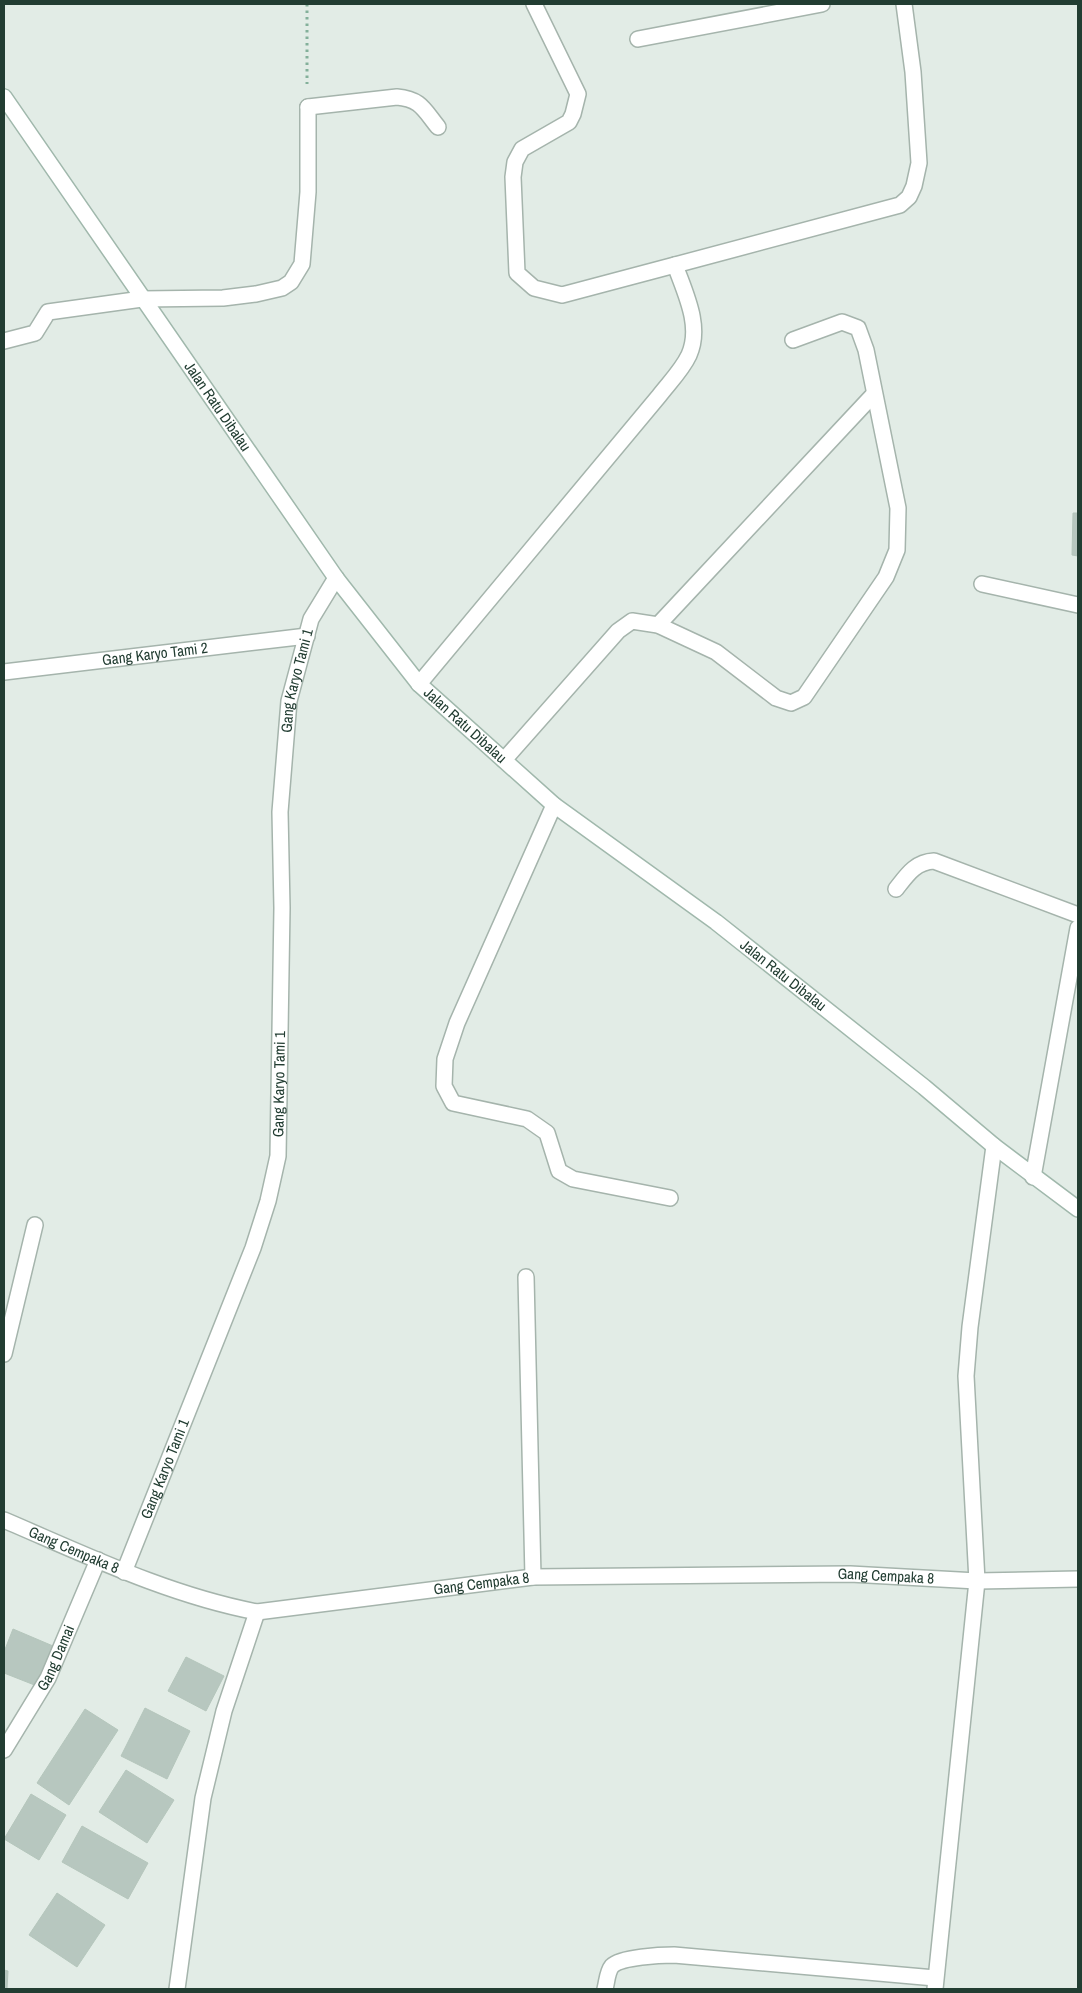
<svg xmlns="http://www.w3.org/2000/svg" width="1082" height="1993" font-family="'Archivo Narrow',sans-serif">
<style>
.building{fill:#b7c7bf;stroke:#b5c6bc}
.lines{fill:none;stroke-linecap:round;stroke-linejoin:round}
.service-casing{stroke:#a5b4ac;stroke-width:18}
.minor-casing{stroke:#a5b4ac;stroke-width:18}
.secondary-casing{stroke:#a0b8ac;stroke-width:18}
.path{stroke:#83b09a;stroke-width:3;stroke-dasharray:2.5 4;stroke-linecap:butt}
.service{stroke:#fff;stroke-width:15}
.minor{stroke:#fff;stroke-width:15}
.secondary{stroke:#fff;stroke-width:15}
.labels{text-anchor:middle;stroke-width:4;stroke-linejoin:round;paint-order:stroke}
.street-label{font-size:15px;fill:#223d32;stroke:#f3f9f5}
</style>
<rect width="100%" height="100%" fill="#e2ece6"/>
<!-- building -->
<g class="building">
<path d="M1073,513H1078V556L1072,555Z"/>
<path d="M13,1629L53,1646L37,1686L4,1673V1652Z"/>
<path d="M186,1657L224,1676L206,1711L168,1691Z"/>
<path d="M145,1708L190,1731L167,1779L121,1756Z"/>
<path d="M85,1709L118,1730L69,1805L37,1783Z"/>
<path d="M126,1770L174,1800L147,1843L99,1812Z"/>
<path d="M31,1794L66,1815L39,1860L4,1839Z"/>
<path d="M82,1826L148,1863L128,1899L62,1862Z"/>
<path d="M57,1893L105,1925L77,1967L29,1935Z"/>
<path d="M4,1970L8,1971L7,1989H4Z"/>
</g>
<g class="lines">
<!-- service casing -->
<g class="service-casing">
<g id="service">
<path d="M308,107L397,97C421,99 424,110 438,127"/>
<path d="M982,584L1078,605"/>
<path d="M658,625L874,394"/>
<path d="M504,760L618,631L632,621L658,625L716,652L776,698L791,703L804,697L886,577L897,550L898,508L866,350L858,328L842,322L793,340"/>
<path d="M554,805L457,1023L445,1059L444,1086L453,1103L527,1119L547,1133L559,1171L573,1179L670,1198"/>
<path d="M896,889C907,875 915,862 934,861L1078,915"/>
<path d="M4,1354L35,1225"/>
</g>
</g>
<!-- minor casing -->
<g class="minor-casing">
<g id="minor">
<path d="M534,4L578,94L573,114L569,122L522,149L515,162L513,177L517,273L534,288L562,295L675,265"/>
<path d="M638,39L822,4"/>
<path d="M4,341L35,333L48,312L142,299L223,298L256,294L282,288L291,282L302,264L308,192V107"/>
<path id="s1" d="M4,672L307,636"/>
<path d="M419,684L659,396C669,383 682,370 689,355C702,326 685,293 675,265L900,205L909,197L914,186L919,163L913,72L904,4"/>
<path d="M1033,1177L1078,928"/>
<path d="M526,1277L533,1577"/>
<path id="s2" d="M4,1520C86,1555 168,1595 257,1612L533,1577L850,1574L977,1581L1078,1579"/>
<path id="s3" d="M124,1572L253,1248L268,1201L278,1156L282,908L280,812L289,701L311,619L336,578"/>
<path id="s4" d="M4,1750L48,1678L98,1560"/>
<path d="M177,1989L203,1798L224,1711L257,1612"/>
<path d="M605,1989C607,1982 607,1972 612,1966C621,1957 661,1955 674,1955L935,1978"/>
<path d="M935,1989L977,1581L966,1376L970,1327L994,1146"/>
</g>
</g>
<!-- secondary casing -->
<g class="secondary-casing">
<g id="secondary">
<path id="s5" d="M4,97L336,578L419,684L554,805L716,922L924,1087L994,1146L1078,1209"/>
</g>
</g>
<!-- path -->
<path class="path" d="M307,4V84"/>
<!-- service -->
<use href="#service" class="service"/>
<!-- minor -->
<use href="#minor" class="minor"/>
<!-- secondary -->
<use href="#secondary" class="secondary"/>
</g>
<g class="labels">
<!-- street labels -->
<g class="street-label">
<text dy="5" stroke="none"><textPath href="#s5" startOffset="376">Jalan Ratu Dibalau</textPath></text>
<text dy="5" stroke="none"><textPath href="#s1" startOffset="152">Gang Karyo Tami 2</textPath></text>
<text dy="5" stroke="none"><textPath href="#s3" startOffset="921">Gang Karyo Tami 1</textPath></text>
<text dy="5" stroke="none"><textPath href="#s5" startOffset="781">Jalan Ratu Dibalau</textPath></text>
<text dy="5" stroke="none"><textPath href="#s5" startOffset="1186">Jalan Ratu Dibalau</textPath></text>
<text dy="5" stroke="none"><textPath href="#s3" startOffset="516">Gang Karyo Tami 1</textPath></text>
<text dy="5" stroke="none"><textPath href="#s3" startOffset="111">Gang Karyo Tami 1</textPath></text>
<text dy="5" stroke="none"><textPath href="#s2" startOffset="76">Gang Cempaka 8</textPath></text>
<text dy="5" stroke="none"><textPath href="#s2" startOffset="901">Gang Cempaka 8</textPath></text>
<text dy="5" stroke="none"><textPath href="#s2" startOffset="496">Gang Cempaka 8</textPath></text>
<text dy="5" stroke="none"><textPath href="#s4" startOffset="106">Gang Damai</textPath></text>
</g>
</g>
<!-- border -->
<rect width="1082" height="1993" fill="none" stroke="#223d32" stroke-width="10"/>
</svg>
